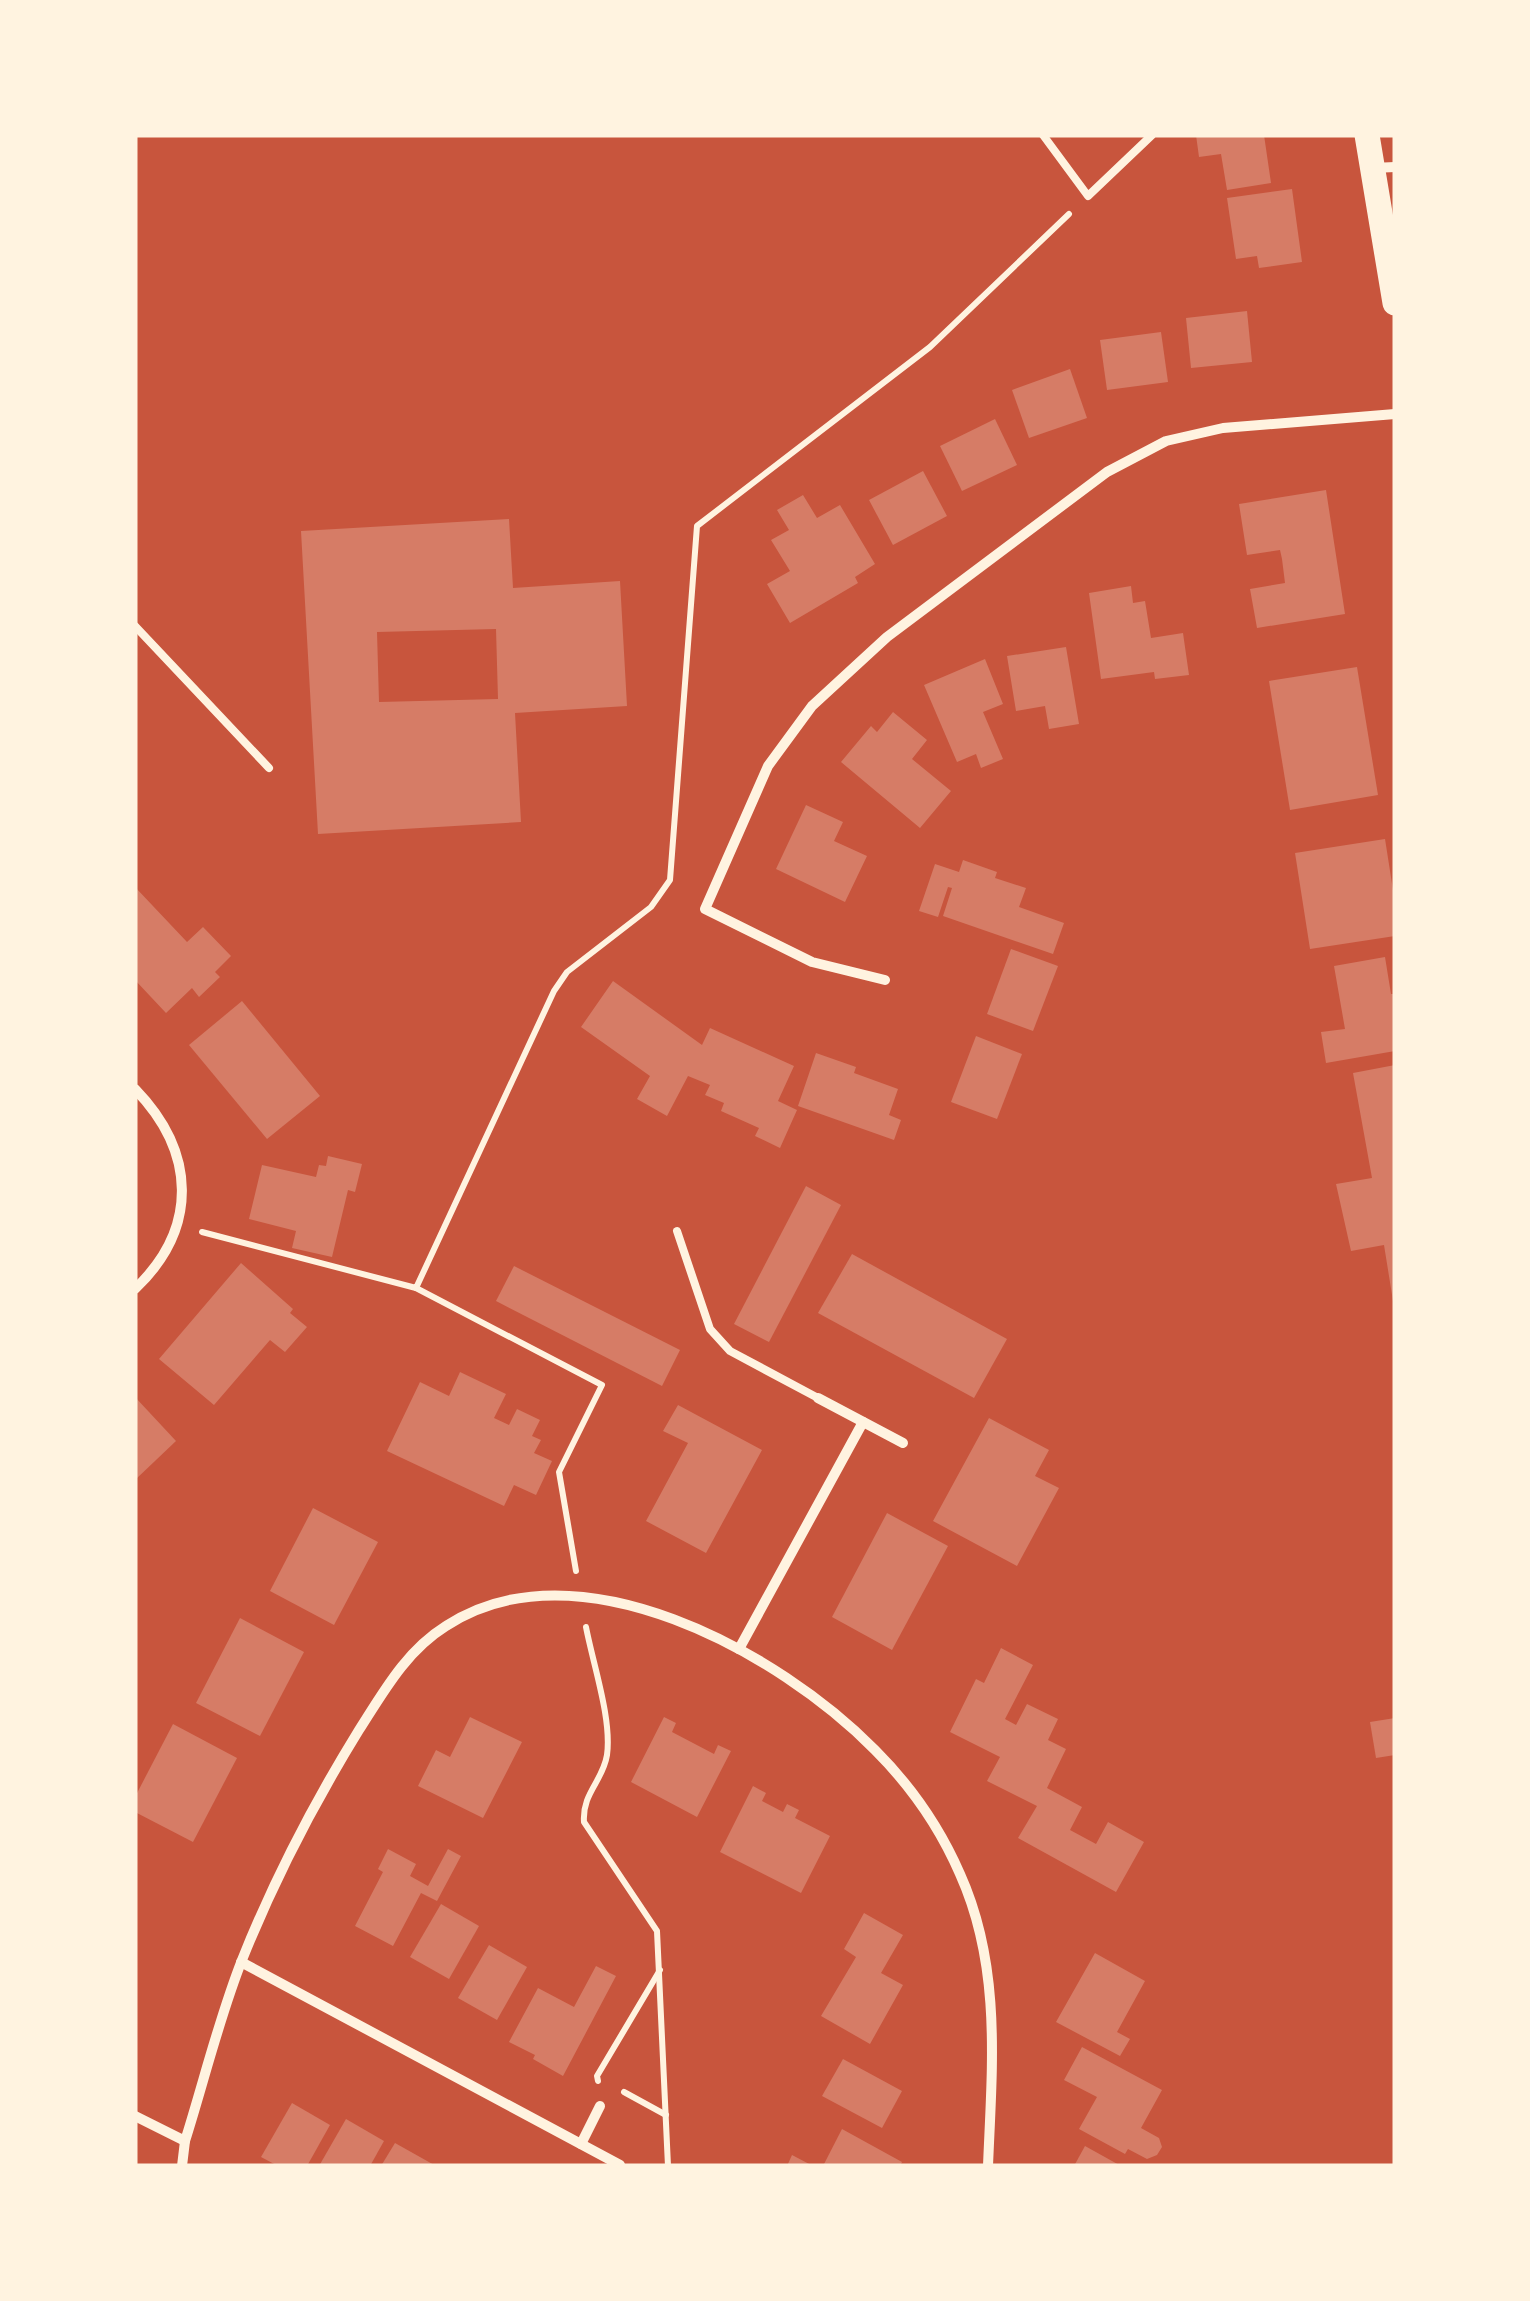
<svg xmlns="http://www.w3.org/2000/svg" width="1530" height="2301" font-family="'PT Sans',sans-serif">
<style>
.building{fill:#d67c66;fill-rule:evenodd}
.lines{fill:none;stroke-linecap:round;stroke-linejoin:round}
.path{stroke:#fff3e0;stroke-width:6}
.service{stroke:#fff3e0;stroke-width:8}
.minor{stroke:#fff3e0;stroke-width:10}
.primary{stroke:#fff3e0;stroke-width:25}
</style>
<rect width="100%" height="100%" fill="#c8553d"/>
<!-- building -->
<g class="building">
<path d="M1196,135H1264L1271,183L1227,190L1221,154L1199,157Z"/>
<path d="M1292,189L1302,262L1259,268L1257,256L1236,259L1227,198Z"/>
<path d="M1247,311L1252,362L1191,368L1186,318Z"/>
<path d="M1161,332L1168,382L1107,390L1100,340Z"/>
<path d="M1070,369L1087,418L1029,438L1012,390Z"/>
<path d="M995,419L1017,465L962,491L940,446Z"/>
<path d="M923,471L947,516L893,545L869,500Z"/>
<path d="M1326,490L1345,614L1257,628L1250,589L1285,583L1282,559L1280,550L1247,555L1239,504Z"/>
<path d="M803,495L817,518L840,505L875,564L855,577L858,583L790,623L767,584L790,571L771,540L789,530L777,510Z"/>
<path d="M509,519L513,588L620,581L627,706L515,713L521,822L318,834L301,531ZM496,629L498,699L379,702L377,632Z"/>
<path d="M1131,586L1133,603L1145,601L1151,638L1183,633L1189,675L1155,679L1154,672L1101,679L1089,593Z"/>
<path d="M1066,647L1079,724L1049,729L1045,706L1016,711L1007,656Z"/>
<path d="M985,659L1003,704L983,712L1003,759L981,768L976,754L957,762L924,685Z"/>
<path d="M1357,667L1378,795L1290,810L1269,681Z"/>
<path d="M893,712L927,740L912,759L951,791L920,828L841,762L871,726L877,732Z"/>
<path d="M806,805L843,822L834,841L867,856L845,902L776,869Z"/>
<path d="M1385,839L1395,903V936L1310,949L1295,853Z"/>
<path d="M963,860L997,872L995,878L1026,888L1019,907L1064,923L1053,954L943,916L952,888L948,887L938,917L919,911L935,864L959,872Z"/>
<path d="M135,887L187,942L203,927L231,956L215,972L220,977L199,997L192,988L166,1013L135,980Z"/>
<path d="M1011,949L1058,966L1033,1031L987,1014Z"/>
<path d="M1385,957L1391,994H1395V1051L1326,1063L1321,1032L1345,1029L1334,966Z"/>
<path d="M613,981L702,1045L710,1028L794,1066L778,1101L797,1110L780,1148L755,1136L759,1128L721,1111L724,1103L705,1095L710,1085L688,1076L667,1116L637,1099L650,1076L581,1027Z"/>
<path d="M242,1001L320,1096L267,1139L189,1045Z"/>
<path d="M976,1036L1022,1054L997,1119L951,1102Z"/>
<path d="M816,1053L856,1067L854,1073L898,1089L889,1115L901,1120L894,1140L798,1106Z"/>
<path d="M1395,1065V1301H1393L1384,1245L1351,1251L1336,1184L1372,1178L1353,1073Z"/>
<path d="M328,1156L362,1164L355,1192L348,1190L332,1257L292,1248L296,1231L249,1219L262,1165L316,1177L319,1165L326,1166Z"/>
<path d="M806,1186L841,1205L769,1342L734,1324Z"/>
<path d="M852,1254L1007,1339L974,1398L818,1313Z"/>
<path d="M241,1263L293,1309L290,1313L307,1327L285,1352L270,1340L214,1405L159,1359Z"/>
<path d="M514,1266L680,1350L662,1386L496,1301Z"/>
<path d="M460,1372L506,1394L494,1418L509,1425L517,1409L540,1420L532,1436L541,1440L534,1453L552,1461L536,1495L514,1485L504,1506L387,1451L420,1382L449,1396Z"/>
<path d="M135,1397L176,1441L135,1480Z"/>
<path d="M678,1405L762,1450L706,1553L646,1521L688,1443L663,1431Z"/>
<path d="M989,1418L1049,1450L1035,1476L1059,1488L1017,1566L933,1521Z"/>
<path d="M313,1508L378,1542L334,1625L270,1591Z"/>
<path d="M887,1513L948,1546L892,1650L832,1617Z"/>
<path d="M240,1618L304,1652L260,1736L196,1703Z"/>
<path d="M1001,1648L1033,1665L1005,1719L1016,1725L1027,1704L1058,1719L1048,1740L1066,1749L1047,1788L1082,1807L1070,1830L1096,1844L1108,1822L1144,1842L1116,1892L1018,1838L1037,1806L987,1781L1000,1757L950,1732L976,1679L984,1683Z"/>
<path d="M470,1717L522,1742L483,1818L418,1786L436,1750L450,1757Z"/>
<path d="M664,1717L676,1723L672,1732L714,1754L718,1745L731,1751L697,1817L631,1782Z"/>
<path d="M1395,1718V1755L1376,1758L1370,1722Z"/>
<path d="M173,1724L237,1758L193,1842L135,1812V1797Z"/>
<path d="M753,1786L766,1793L762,1801L783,1812L787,1804L799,1810L795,1818L830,1836L801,1893L720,1852Z"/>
<path d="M388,1849L416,1864L410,1876L428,1886L448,1849L461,1856L437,1901L421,1893L393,1946L355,1926L383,1872L378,1869Z"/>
<path d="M441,1904L479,1926L449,1979L410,1957Z"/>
<path d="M864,1913L903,1935L881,1973L903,1985L870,2044L821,2016L856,1957L844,1949Z"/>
<path d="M489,1945L527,1967L497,2020L458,1998Z"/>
<path d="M1095,1953L1145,1981L1117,2032L1130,2039L1120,2056L1056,2022Z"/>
<path d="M596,1966L616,1976L563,2076L533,2059L535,2055L509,2042L538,1988L574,2007Z"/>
<path d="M1082,2047L1162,2090L1141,2128L1159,2138L1162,2147L1157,2155L1147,2159L1128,2149L1125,2154L1079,2129L1097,2097L1064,2080Z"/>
<path d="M843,2059L902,2091L882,2128L822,2096Z"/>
<path d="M292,2103L330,2125L307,2166H278L261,2157Z"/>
<path d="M346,2119L384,2141L370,2166H319Z"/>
<path d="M842,2129L902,2162L900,2166H823Z"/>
<path d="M395,2143L436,2166H381Z"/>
<path d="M1085,2146L1121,2166H1074Z"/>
<path d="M792,2155L813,2166H787Z"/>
</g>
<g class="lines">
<!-- path -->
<g class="path">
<path d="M202,1232L416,1288L554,991L567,972L651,907L670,880L697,526L930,347L1069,214"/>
<path d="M416,1288L602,1385L559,1472L576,1571"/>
<path d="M586,1627C593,1664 612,1719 607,1755C603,1781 582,1793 584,1822L657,1931L668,2166"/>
<path d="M598,2081L597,2076L660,1970"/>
<path d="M624,2092L666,2115"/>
</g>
<!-- service -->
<g class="service">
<path d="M1043,135L1088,196L1152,135"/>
<path d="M135,626L269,768"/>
<path d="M677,1231L710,1329L730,1351L818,1398"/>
</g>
<!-- minor -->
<g class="minor">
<path d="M1373,168L1395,167"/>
<path d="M885,980L812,962L705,909L768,766L812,706L887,637L1107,472L1166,441L1223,428L1395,414"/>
<path d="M135,1089C196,1152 199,1228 135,1289"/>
<path d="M818,1398L903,1443"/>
<path d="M739,1649L863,1422"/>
<path d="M241,1962L620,2165"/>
<path d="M135,2116L185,2141"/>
<path d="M581,2144L600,2106"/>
<path d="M182,2166L185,2141C204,2081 219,2018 242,1960C274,1880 314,1803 359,1730C384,1691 406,1651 446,1626C577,1540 780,1653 875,1750C911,1786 940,1828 960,1874C1002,1967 992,2067 988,2166"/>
</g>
<!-- primary -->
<path class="primary" d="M1367,135L1395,303"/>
</g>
<!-- border -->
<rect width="1530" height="2301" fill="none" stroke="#fff3e0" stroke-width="275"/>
</svg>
